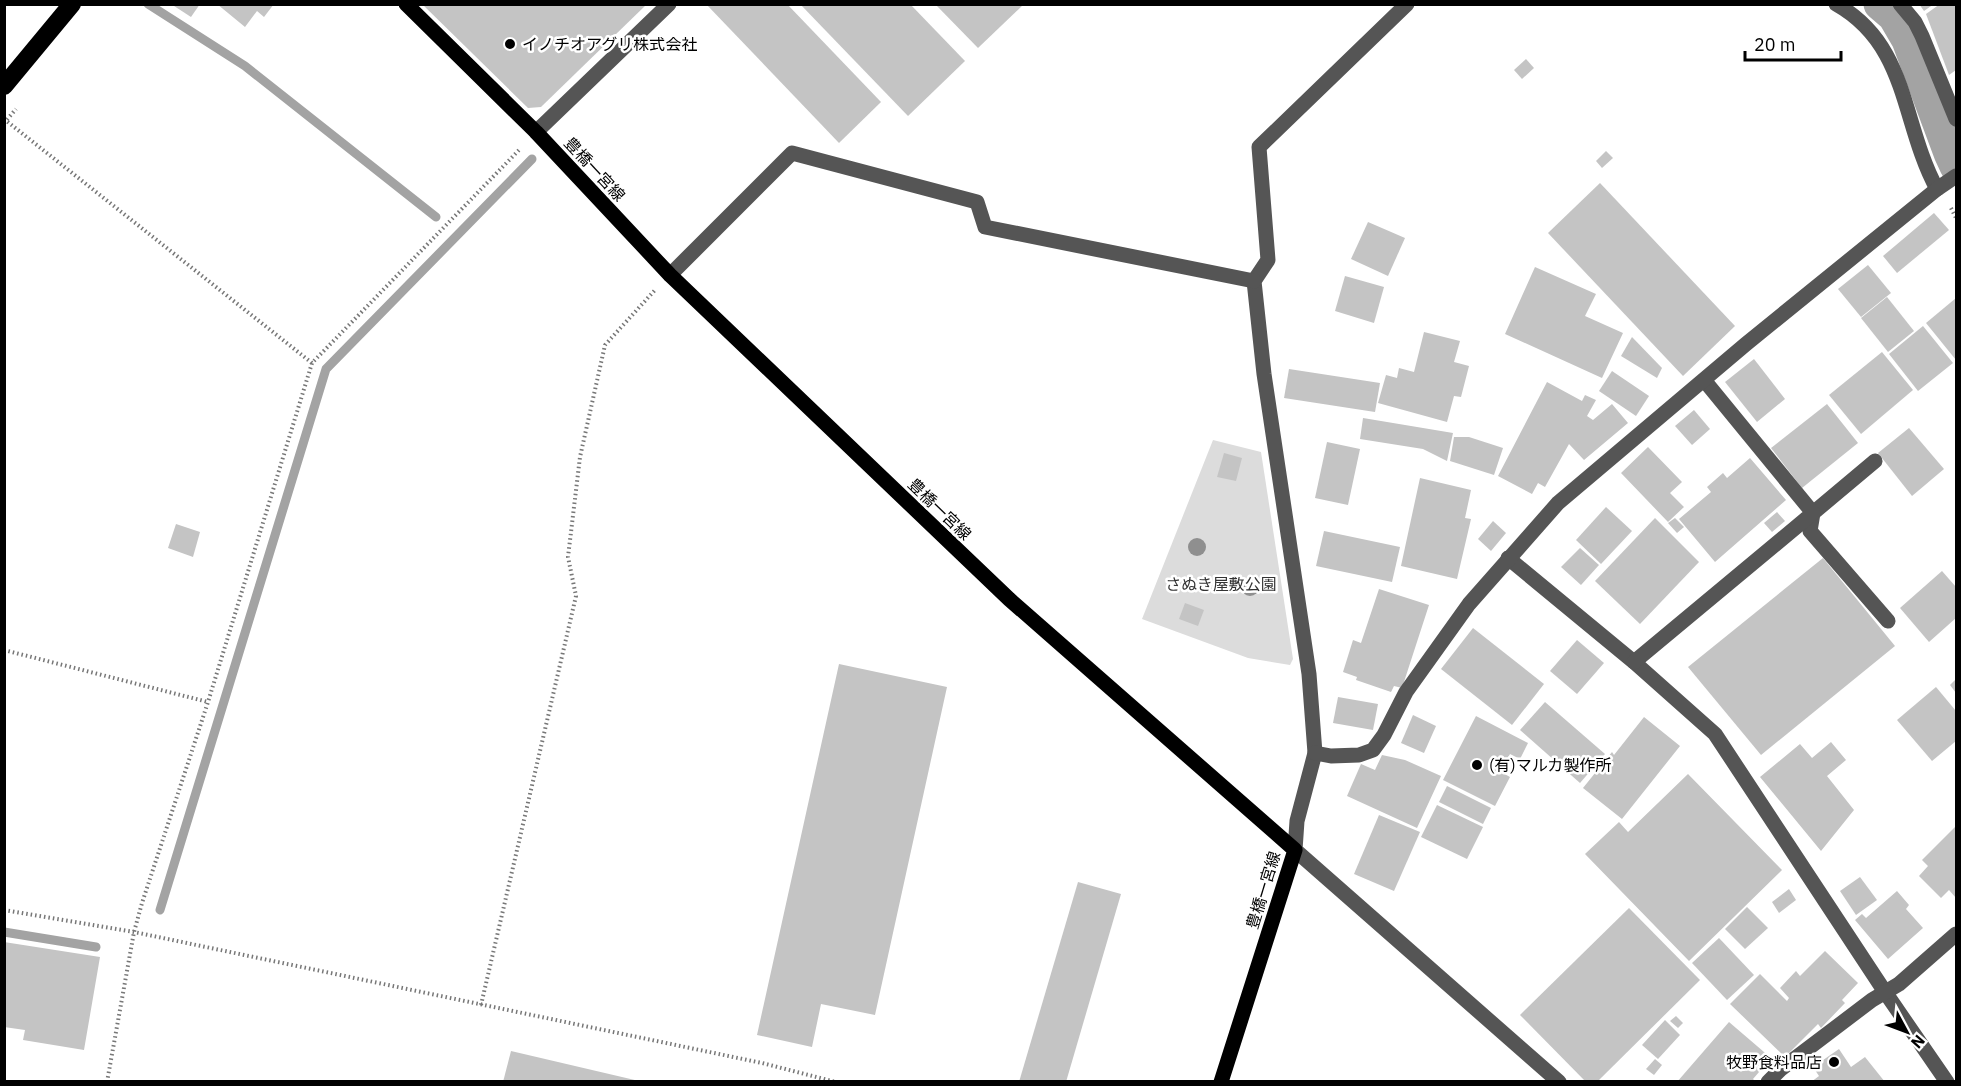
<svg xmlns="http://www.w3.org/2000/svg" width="1961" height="1086" font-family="'IBM Plex Sans','Noto Sans JP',sans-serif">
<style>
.green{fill:#dcdcdc}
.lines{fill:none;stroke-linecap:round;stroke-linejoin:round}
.stream{stroke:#a3a3a3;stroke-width:9}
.canal{stroke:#a3a3a3;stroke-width:33}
.building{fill:#c4c4c4}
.path{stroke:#777;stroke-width:4;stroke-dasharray:1.5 3;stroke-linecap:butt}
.minor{stroke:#555;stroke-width:15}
.major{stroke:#000;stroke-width:15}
.highway{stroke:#000;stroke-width:18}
.tree{fill:#8f8f8f}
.poi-dot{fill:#000;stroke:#fff;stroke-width:2}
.labels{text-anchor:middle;stroke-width:5;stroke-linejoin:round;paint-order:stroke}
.poi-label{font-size:16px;fill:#000;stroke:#fff;text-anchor:start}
.street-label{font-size:16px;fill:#000;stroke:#fff}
.park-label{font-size:16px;fill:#333;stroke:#fff}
</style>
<rect width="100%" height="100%" fill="#fff"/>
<!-- green -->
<path class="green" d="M1213,440L1261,452L1293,659L1290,665L1248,658L1142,619Z"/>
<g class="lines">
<!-- stream -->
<g class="stream">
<path d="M148,4L245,66L436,217"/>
<path d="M160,910L326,369L532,159"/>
<path d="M4,932L96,947"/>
</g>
<!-- canal -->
<path class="canal" d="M1880,4L1894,16L1908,40L1950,153L1956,166"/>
</g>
<!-- building -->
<g class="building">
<path d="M171,4H200L191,17Z"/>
<path d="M217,4H274L264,17L257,11L245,27Z"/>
<path d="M422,4H647L541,107L528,108Z"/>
<path d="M706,4H787L881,102L839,143Z"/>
<path d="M800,4H910L965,61L908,116Z"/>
<path d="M1919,4H1934L1924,11Z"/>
<path d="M1940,4H1956V70L1949,75L1926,14Z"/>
<path d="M936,5H1023L978,48Z"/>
<path d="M1526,59L1534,68L1522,79L1514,70Z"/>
<path d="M1606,151L1613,158L1602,168L1596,161Z"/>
<path d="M1600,183L1735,326L1683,376L1548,233Z"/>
<path d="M1934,213L1949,230L1897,273L1883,256Z"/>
<path d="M1368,222L1405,238L1388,276L1351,259Z"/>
<path d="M1868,265L1891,293L1861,317L1838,289Z"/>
<path d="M1535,267L1596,294L1585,316L1623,333L1602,378L1505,334Z"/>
<path d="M1345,276L1384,287L1374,323L1335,311Z"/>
<path d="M1887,297L1914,331L1888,352L1861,318Z"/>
<path d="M1956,298V360L1926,323Z"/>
<path d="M1923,326L1953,363L1918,391L1889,354Z"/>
<path d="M1424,332L1460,341L1454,362L1469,366L1461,397L1454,396L1447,422L1378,403L1386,375L1397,378L1399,368L1414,372Z"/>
<path d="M1632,337L1662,368L1657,378L1621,356Z"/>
<path d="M1882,352L1913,390L1861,434L1829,395Z"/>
<path d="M1754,359L1785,399L1757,422L1725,382Z"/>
<path d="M1289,369L1380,383L1375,412L1284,398Z"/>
<path d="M1612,371L1649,396L1636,416L1599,391Z"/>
<path d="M1547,382L1582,401L1585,395L1596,400L1587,416L1593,420L1612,404L1628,423L1584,460L1569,444L1545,487L1538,483L1532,494L1498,476Z"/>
<path d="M1827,404L1858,443L1802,488L1771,448Z"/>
<path d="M1694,410L1710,429L1692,445L1675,426Z"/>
<path d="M1363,418L1453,433L1447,461L1423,449L1360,439Z"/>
<path d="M1909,428L1944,469L1912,496L1878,453Z"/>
<path d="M1454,437H1469L1503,448L1494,475L1450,461Z"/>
<path d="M1327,442L1360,449L1348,505L1315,498Z"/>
<path d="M1648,447L1682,482L1670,493L1684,507L1668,522L1621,473Z"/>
<path d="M1224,453L1242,458L1236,481L1217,477Z"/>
<path d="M1750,458L1786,500L1715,562L1679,519L1711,492L1707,487L1723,473L1727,478Z"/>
<path d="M1420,478L1471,490L1465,518L1471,519L1457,579L1401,566Z"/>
<path d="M1606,507L1632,531L1601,564L1576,540Z"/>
<path d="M1777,512L1785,521L1772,532L1764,523Z"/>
<path d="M1655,518L1699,562L1640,624L1595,581Z"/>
<path d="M1675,518L1684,527L1677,533L1668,523Z"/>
<path d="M1493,521L1506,533L1491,551L1478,539Z"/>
<path d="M176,524L200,532L193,557L168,548Z"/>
<path d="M1324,531L1400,547L1392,582L1316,566Z"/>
<path d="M1580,548L1599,565L1581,585L1561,567Z"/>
<path d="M1823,558L1895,646L1761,755L1688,667Z"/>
<path d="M1942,571L1956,587V618L1929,642L1900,608Z"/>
<path d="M1379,589L1429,605L1402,688L1394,686L1391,692L1356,680L1357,677L1343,672L1353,640L1361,643Z"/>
<path d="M1185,603L1204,610L1198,626L1179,619Z"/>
<path d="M1473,628L1544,684L1512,725L1441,669Z"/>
<path d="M1577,640L1604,663L1577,694L1550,671Z"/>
<path d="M839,664L947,687L875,1015L821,1004L812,1047L757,1035Z"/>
<path d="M1956,679V693L1950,685Z"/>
<path d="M1936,687L1956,711V741L1932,761L1897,720Z"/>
<path d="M1338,697L1378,704L1373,730L1333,723Z"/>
<path d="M1545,702L1605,754L1580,783L1520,730Z"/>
<path d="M1413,715L1436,726L1424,753L1401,743Z"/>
<path d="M1476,716L1528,743L1520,759L1510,754L1501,772L1510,777L1495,806L1443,780Z"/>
<path d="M1644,717L1680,746L1622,819L1583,788L1612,752L1614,755Z"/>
<path d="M1831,742L1846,760L1827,776L1854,810L1821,851L1760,777L1800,744L1812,758Z"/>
<path d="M1382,755L1405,760L1441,776L1417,828L1347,796L1361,764L1375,770Z"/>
<path d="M1688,774L1782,870L1689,961L1585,854L1619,822L1628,832Z"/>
<path d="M1447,786L1491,808L1483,824L1439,802Z"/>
<path d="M1437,805L1483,827L1467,859L1421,837Z"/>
<path d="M1379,815L1420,832L1394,891L1354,874Z"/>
<path d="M1956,826V898L1949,890L1941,898L1919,876L1928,866L1922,860Z"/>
<path d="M1860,877L1877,900L1856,915L1840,891Z"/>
<path d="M1078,882L1121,894L1066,1082H1019Z"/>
<path d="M1789,889L1796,900L1779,913L1772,902Z"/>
<path d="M1897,891L1909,905L1906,909L1923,928L1888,959L1855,920L1862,914L1866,918Z"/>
<path d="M1747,907L1768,928L1745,949L1725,929Z"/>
<path d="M1629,908L1700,980L1597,1082H1586L1520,1015Z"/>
<path d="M1719,938L1754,975L1727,1000L1692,963Z"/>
<path d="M4,942L100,957L84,1050L23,1040L25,1030L4,1027Z"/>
<path d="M1825,951L1858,983L1842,1000L1845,1003L1821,1028L1818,1024L1785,1057L1730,1004L1760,974L1787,1001L1789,998L1780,988L1796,971L1800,976Z"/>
<path d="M1676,1016L1683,1023L1678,1028L1670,1021Z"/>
<path d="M1665,1020L1680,1035L1658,1059L1642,1045Z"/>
<path d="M1729,1022L1771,1058L1753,1079L1756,1082H1677Z"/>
<path d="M1839,1049L1851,1067L1865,1057L1885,1082H1811L1819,1076L1813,1067Z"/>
<path d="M511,1051L639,1081V1082H503Z"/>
<path d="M1655,1059L1662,1065L1654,1075L1646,1069Z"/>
</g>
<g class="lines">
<!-- path -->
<g class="path">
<path d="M4,119L312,363"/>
<path d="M4,123L16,109"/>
<path d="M1951,208L1956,218"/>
<path d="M4,650L208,702"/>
<path d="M4,910L134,932L762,1063L836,1082"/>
<path d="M481,1005L576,596L568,557L580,457L605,345L655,290"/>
<path d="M107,1082L134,932L142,903L208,702L312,363L521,148"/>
</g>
<!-- minor -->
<g class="minor">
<path d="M1407,4L1259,147L1268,260L1254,281L1264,374L1309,674L1315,753L1297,821L1295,850L1559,1082"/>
<path d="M1836,4C1909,45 1901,123 1937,189"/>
<path d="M1900,4L1915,22L1922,36L1956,119"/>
<path d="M536,132L669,4"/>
<path d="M670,275L792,153L977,202L985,227L1254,281"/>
<path d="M1875,461L1813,513L1810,531L1888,621"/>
<path d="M1508,558L1634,662L1715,734L1885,992L1947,1082"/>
<path d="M1634,662L1813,513L1704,380"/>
<path d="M1315,753L1331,756L1359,755L1373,750L1384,735L1406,692L1469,604L1558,503L1746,344L1937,189L1956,176"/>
<path d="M1768,1082L1781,1069L1872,1000L1899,984L1956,934"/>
</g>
<!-- major -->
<path class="major" d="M406,4L536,132L670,275L1009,599L1295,850L1221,1082"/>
<!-- highway -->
<path class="highway" d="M4,86L72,4"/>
</g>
<!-- trees -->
<g class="tree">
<circle cx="1197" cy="547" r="9"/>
<circle cx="1250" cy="587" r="9"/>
</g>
<!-- markers -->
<g class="poi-dot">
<circle cx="510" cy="44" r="6"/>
<circle cx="1477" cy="765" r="6"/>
<circle cx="1834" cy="1062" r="6"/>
</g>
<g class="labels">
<!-- poi labels -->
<g class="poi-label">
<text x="522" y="50">イノチオアグリ株式会社</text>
<text x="1489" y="771">(有)マルカ製作所</text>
<text x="1822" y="1068" text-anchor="end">牧野食料品店</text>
</g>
<!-- street labels -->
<g class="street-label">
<text transform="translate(595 169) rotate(47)" y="6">豊橋一宮線</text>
<text transform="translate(940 509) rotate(44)" y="6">豊橋一宮線</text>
<text transform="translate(1263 890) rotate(-73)" y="6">豊橋一宮線</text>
</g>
<!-- park labels -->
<g class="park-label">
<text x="1221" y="590">さぬき屋敷公園</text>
</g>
</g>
<!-- border -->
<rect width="1961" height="1086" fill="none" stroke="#000000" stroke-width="12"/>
<!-- north arrow -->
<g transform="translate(1907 1032) rotate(131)" stroke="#ffffff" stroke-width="4.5" paint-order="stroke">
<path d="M0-4.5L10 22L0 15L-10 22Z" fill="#000000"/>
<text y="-9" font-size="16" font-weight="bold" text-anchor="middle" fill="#000000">N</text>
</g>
<!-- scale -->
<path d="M1745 51v9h96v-9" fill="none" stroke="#000000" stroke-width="3"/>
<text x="1754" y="51" font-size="18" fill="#000000" stroke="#ffffff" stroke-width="4.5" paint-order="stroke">20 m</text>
</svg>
